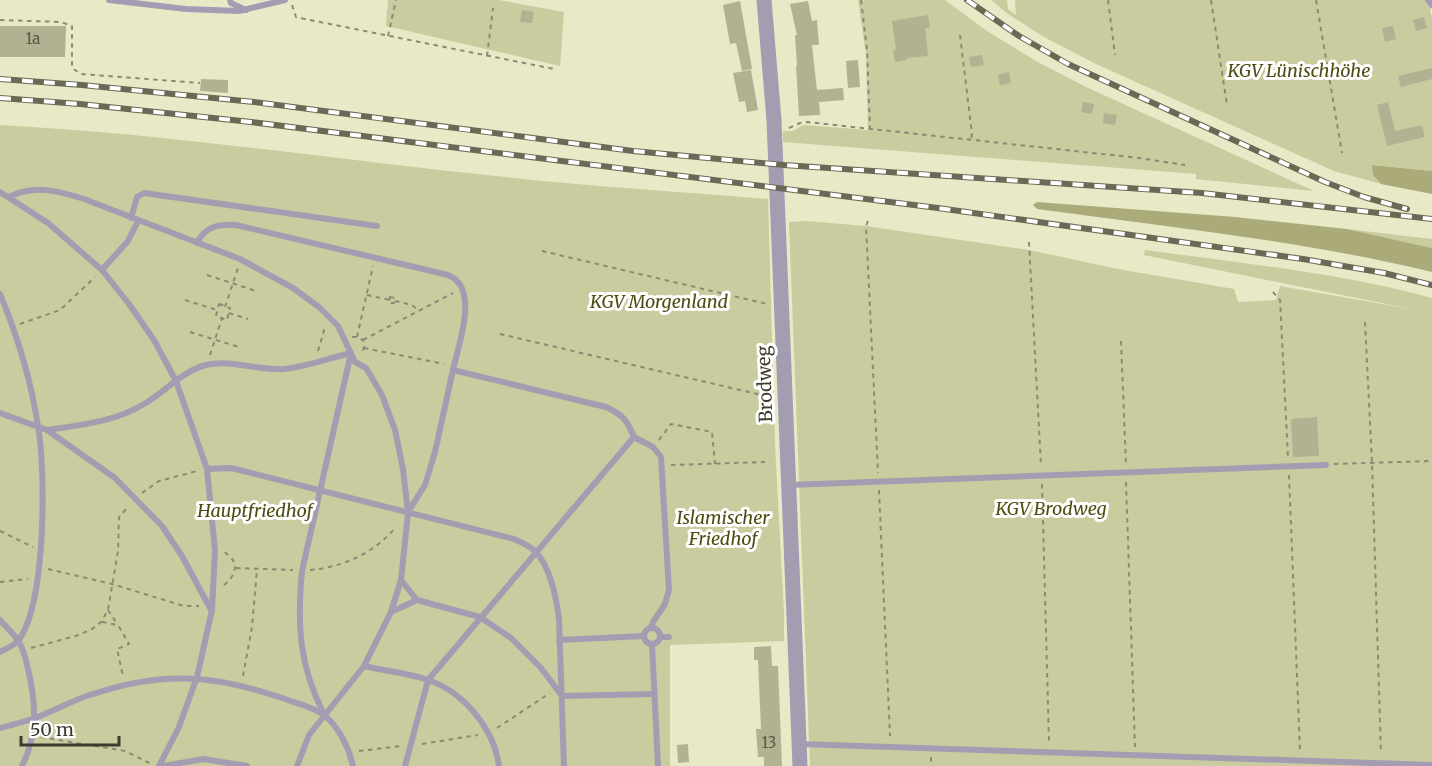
<svg xmlns="http://www.w3.org/2000/svg" width="1432" height="766" font-family="Merriweather,serif">
<style>
.green{fill:#cacb9e}
.forest{fill:#abab7a}
.building{fill:#b1b292}
.lines{fill:none;stroke-linecap:round;stroke-linejoin:round}
.path{stroke:#8b8b75;stroke-width:2;stroke-dasharray:4.5 4.5;stroke-linecap:butt}
.service{stroke:#a49db2;stroke-width:6}
.tertiary{stroke:#a49db2;stroke-width:15}
.rail-casing{stroke:#696956;stroke-width:6}
.rail{stroke:#fff;stroke-width:4;stroke-dasharray:11;stroke-linecap:butt}
.labels{text-anchor:middle;stroke-width:6;stroke-linejoin:round;paint-order:stroke}
.number-label{font-size:15px;fill:#585947}
.park-label{font-size:18px;font-style:italic;fill:#4d4c11;stroke:#fff}
.street-label{font-size:18px;fill:#3b3b2e;stroke:#fff}
</style>
<rect width="100%" height="100%" fill="#e8e9c7"/>
<!-- green -->
<g class="green">
<path d="M388,0H499L564,12L560,66L386,26Z"/>
<path d="M858,0H945L987,31L1036,61L1086,87L1314,191L1196,179V174L783,142V131H793L803,125L868,130L866,55Z"/>
<path d="M991,0H1007L1008,9L1016,15L1015,0H1432V7L1430,10L1432,17V171L1373,165V175L1381,184L1334,171L1096,64L1044,37L1008,14Z"/>
<path d="M0,125C172,134 343,161 514,178C599,187 683,192 768,199L775,444L784,612V641L670,645V766H0Z"/>
<path d="M806,221L866,226L1029,250L1118,269L1234,289L1238,302L1276,300L1280,286L1416,310L1144,255L1145,250C1241,263 1339,273 1432,298V766H810L789,222Z"/>
<path d="M1347,229L1432,239V248Z"/>
</g>
<!-- forest -->
<g class="forest">
<path d="M1372,165L1432,171V194L1381,184L1373,175Z"/>
<path d="M1037,202L1235,217L1347,229L1432,248V272C1303,241 1169,227 1037,209L1033,205Z"/>
</g>
<!-- building -->
<g class="building">
<path d="M740,1L752,69L742,71L736,43L730,44L723,5Z"/>
<path d="M808,1L812,21L817,20L819,45H812L817,90L843,88L844,100L819,102L820,115L799,116L796,66H797L795,35H797L790,4Z"/>
<path d="M522,10L534,12L532,23L520,22Z"/>
<path d="M928,15L930,27L925,28L928,56L907,58V60L895,62L893,50H896L892,21Z"/>
<path d="M1424,17L1427,28L1416,31L1413,20Z"/>
<path d="M0,26H66L65,57H0Z"/>
<path d="M1393,26L1396,39L1385,42L1382,28Z"/>
<path d="M982,55L984,65L971,67L969,57Z"/>
<path d="M858,60L860,87L848,88L846,61Z"/>
<path d="M1432,68V79L1401,87L1398,76Z"/>
<path d="M751,70L758,110L747,112L745,101L739,102L733,73Z"/>
<path d="M1009,72L1011,83L1000,85L998,75Z"/>
<path d="M201,79L228,80V93L200,91Z"/>
<path d="M1083,102L1094,104L1092,114L1081,112Z"/>
<path d="M1388,102L1395,131L1422,125L1425,137L1387,146L1377,105Z"/>
<path d="M1104,113L1117,115L1115,125L1103,123Z"/>
<path d="M1317,417L1319,456L1293,457L1291,419Z"/>
<path d="M771,646L772,666H778L782,766H764V757H758L756,729H761L758,660H754V647Z"/>
<path d="M688,744L689,762L678,763L677,745Z"/>
</g>
<g class="lines">
<!-- path -->
<g class="path">
<path d="M861,0L867,50L870,129"/>
<path d="M1108,0L1115,55"/>
<path d="M1211,0L1227,105"/>
<path d="M1316,0L1342,153"/>
<path d="M292,5L296,17L305,19L554,69"/>
<path d="M0,20L61,22L72,26V68L81,74L200,83"/>
<path d="M960,35L972,134L971,141"/>
<path d="M388,36L396,0"/>
<path d="M487,56L493,8"/>
<path d="M789,128L800,123L807,122L1139,158L1185,165"/>
<path d="M868,221L866,226L878,473"/>
<path d="M1029,242L1041,466"/>
<path d="M542,251L767,304"/>
<path d="M207,275L256,291"/>
<path d="M1273,292L1280,300L1288,457"/>
<path d="M367,295L390,300"/>
<path d="M390,297L395,298L394,303H389Z"/>
<path d="M185,300L217,310"/>
<path d="M395,301L412,305L419,311"/>
<path d="M219,304L230,308L227,320L216,316Z"/>
<path d="M225,307L238,268"/>
<path d="M229,313L248,319"/>
<path d="M1365,322L1372,463L1381,754"/>
<path d="M20,324L60,310L95,277"/>
<path d="M190,332L239,347"/>
<path d="M500,334L770,397"/>
<path d="M352,337H357L363,340L364,348L362,352"/>
<path d="M357,337L373,266"/>
<path d="M363,340L453,293"/>
<path d="M1121,341L1126,465"/>
<path d="M364,348L444,364"/>
<path d="M318,351L325,327"/>
<path d="M210,355L222,318"/>
<path d="M659,440L671,424L712,432L715,464"/>
<path d="M1334,464L1432,461"/>
<path d="M671,465L765,462"/>
<path d="M1289,475L1300,751"/>
<path d="M1126,482L1135,747"/>
<path d="M1042,484L1049,742"/>
<path d="M879,490L890,736"/>
<path d="M142,493L159,481L197,471"/>
<path d="M0,531L33,547"/>
<path d="M236,568L293,570"/>
<path d="M48,569L112,584L184,606H199"/>
<path d="M310,570C344,567 374,553 396,527"/>
<path d="M0,582L28,579"/>
<path d="M224,585C237,575 240,561 224,552"/>
<path d="M108,610L118,625"/>
<path d="M102,622L118,625L129,644L117,649L123,676"/>
<path d="M31,648L79,635L92,629L101,622L108,610L118,551L119,517L129,506"/>
<path d="M243,676L252,627L257,569"/>
<path d="M497,728L550,693"/>
<path d="M41,737L125,751L151,764"/>
<path d="M422,744L478,735"/>
<path d="M359,751L401,746"/>
<path d="M931,757V766"/>
</g>
<!-- service -->
<g class="service">
<path d="M109,0L186,9L239,11L285,0"/>
<path d="M230,0L231,3L246,10"/>
<path d="M1428,0L1432,5"/>
<path d="M0,192L48,223L102,270L129,304L154,340L176,381L207,469L215,550L212,610L197,677L179,727L159,766"/>
<path d="M9,197C34,184 59,191 84,199L240,259L293,288L319,307L338,326L355,362L366,368L382,395L395,430L403,469L408,513L401,580L391,612L364,666L309,735L297,766"/>
<path d="M131,218L137,197L144,193L377,226"/>
<path d="M197,243C205,226 219,224 236,225L444,274C448,275 453,277 456,280C476,298 458,347 453,370L606,407C623,415 627,420 634,437L428,680L405,766"/>
<path d="M102,270L128,241L138,221"/>
<path d="M0,294C18,337 31,381 38,426C46,473 46,601 19,640C15,645 6,649 0,652"/>
<path d="M0,413L47,430L115,478L162,526L182,556L211,610"/>
<path d="M47,430C80,425 115,422 144,404C165,392 182,371 206,365C232,359 258,371 284,369C306,367 329,358 351,353L302,571C297,624 299,666 324,714"/>
<path d="M634,437L653,447L661,457L669,590L665,604L653,622L651,628"/>
<path d="M207,469L231,468L514,539C521,542 529,545 535,551C551,568 556,597 559,619L564,766"/>
<path d="M789,485L1326,465"/>
<path d="M408,512L425,485L435,452L453,370"/>
<path d="M401,580L417,600"/>
<path d="M391,612L417,600L480,617L511,638L541,668L562,696L653,694"/>
<path d="M0,620C6,627 14,634 19,642C24,650 26,660 28,669C36,702 38,735 22,766"/>
<circle cx="652" cy="636" r="8"/>
<path d="M660,637H669"/>
<path d="M559,640L644,636"/>
<path d="M652,644L658,766"/>
<path d="M364,666C385,671 408,673 428,680C464,692 494,729 499,766"/>
<path d="M0,728C12,725 24,722 35,718C54,711 71,701 90,695C160,671 213,674 282,698C295,703 314,707 324,715C339,727 349,748 353,766"/>
<path d="M800,744L1432,765"/>
<path d="M164,766L203,759L247,766"/>
</g>
<!-- tertiary -->
<path class="tertiary" d="M764,0L774,120L800,766"/>
<!-- rail casing -->
<g class="rail-casing">
<g id="rail">
<path d="M967,0L1019,36L1068,64L1325,182L1364,197L1407,209"/>
<path d="M0,79L82,85L254,102L633,151L784,165L1202,193L1432,219"/>
<path d="M0,98L80,104L251,122L938,208L1303,259L1384,273L1432,285"/>
</g>
</g>
<!-- rail -->
<use href="#rail" class="rail"/>
</g>
<g class="labels">
<!-- number labels -->
<g class="number-label">
<text x="33" y="44">1a</text>
<text x="769" y="748">13</text>
</g>
<!-- park labels -->
<g class="park-label">
<text x="1299" y="77">KGV Lünischhöhe</text>
<text x="659" y="308">KGV Morgenland</text>
<text x="1051" y="515">KGV Brodweg</text>
<text x="255" y="517">Hauptfriedhof</text>
<text x="723" y="524">Islamischer<tspan x="723" dy="21">Friedhof</tspan></text>
</g>
<!-- street labels -->
<g class="street-label">
<text transform="translate(765 384) rotate(-92)" y="6">Brodweg</text>
</g>
</g>
<!-- scale -->
<path d="M21 736v9h98v-9" fill="none" stroke="#3b3b2e" stroke-width="3"/>
<text x="30" y="736" font-size="18" fill="#3b3b2e" stroke="#ffffff" stroke-width="4.5" paint-order="stroke">50 m</text>
</svg>
